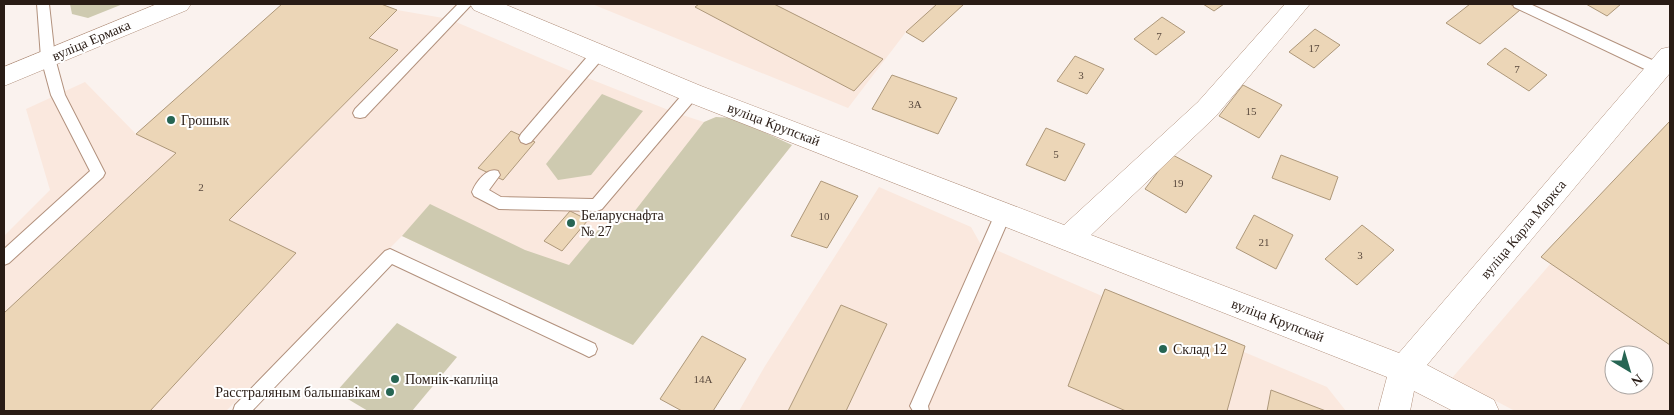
<svg xmlns="http://www.w3.org/2000/svg" width="1674" height="415" font-family="Georgia,serif">
<style>
.built{fill:#fae8de;fill-rule:evenodd}
.green{fill:#cecab0}
.building{fill:#ecd6b7;stroke:#ae987a}
.lines{fill:none;stroke-linecap:round;stroke-linejoin:round}
.lane-casing{stroke:#b2917d;stroke-width:2}
.street-casing{stroke:#b2917d;stroke-width:1}
.lane{fill:#fff;fill-rule:evenodd}
.street{fill:#fff;fill-rule:evenodd}
.poi-dot{fill:#266553;stroke:#fff;stroke-width:2}
.labels{text-anchor:middle;stroke-width:4;stroke-linejoin:round;paint-order:stroke}
.number-label{font-size:11px;fill:#5a4a3e}
.street-label{font-size:14px;fill:#291c15;stroke:#fff}
.poi-label{font-size:14px;fill:#291c15;stroke:#fff;text-anchor:start}
</style>
<rect width="100%" height="100%" fill="#faf2ee"/>
<!-- built -->
<g class="built">
<path d="M282,4H381L397,10L449,19L580,75L676,113L704,122L716,117L792,145L633,345L402,236L226,411H4V236L50,190L26,109L85,82L136,134Z"/>
<path d="M592,4H965L923,42L906,32L848,108Z"/>
<path d="M1670,125V411H1515L1452,378ZM1614,355H1644V385H1614Z"/>
<path d="M879,187L971,227L980,243L1102,296L1105,289L1245,346L1244,352L1327,387L1346,411H739L765,366Z"/>
</g>
<!-- green -->
<g class="green">
<path d="M70,4H123L88,18L72,14Z"/>
<path d="M602,94L643,111L591,175L558,180L546,164Z"/>
<path d="M716,117L733,118L792,145L633,345L402,236L430,204L525,250L569,265L598,230L627,221L704,122Z"/>
<path d="M397,323L457,357L412,411H368L336,392Z"/>
</g>
<!-- building -->
<g class="building">
<path d="M282,4H381L397,10L369,38L398,50L229,220L296,253L150,411H4V313L176,153L136,134Z"/>
<path d="M699,4H774L883,59L854,91L695,7Z"/>
<path d="M937,4H964L923,42L906,32Z"/>
<path d="M1203,4H1224L1214,11Z"/>
<path d="M1470,4H1510L1520,10L1480,44L1446,23Z"/>
<path d="M1586,4H1621L1607,16Z"/>
<path d="M1162,17L1185,32L1156,55L1134,39Z"/>
<path d="M1315,29L1340,45L1314,68L1289,52Z"/>
<path d="M1505,48L1547,75L1529,91L1487,64Z"/>
<path d="M1075,56L1104,69L1087,94L1057,81Z"/>
<path d="M892,75L957,98L938,134L872,109Z"/>
<path d="M1243,85L1282,105L1259,138L1219,116Z"/>
<path d="M1670,121V345L1541,257Z"/>
<path d="M1046,128L1085,144L1065,181L1026,165Z"/>
<path d="M511,131L535,142L503,180L478,168Z"/>
<path d="M1171,154L1212,176L1186,213L1145,189Z"/>
<path d="M1281,155L1338,177L1330,200L1272,178Z"/>
<path d="M821,181L858,196L827,248L791,236Z"/>
<path d="M570,211L588,220L562,251L544,241Z"/>
<path d="M1254,215L1293,235L1276,269L1236,248Z"/>
<path d="M1362,225L1394,250L1357,285L1325,259Z"/>
<path d="M1105,289L1245,346L1227,411H1126L1068,386Z"/>
<path d="M841,305L887,324L846,411H788Z"/>
<path d="M702,336L746,359L713,411H682L660,399Z"/>
<path d="M1271,390L1326,411H1267Z"/>
</g>
<g class="lines">
<!-- lane casing -->
<g class="lane-casing">
<g id="lane">
<path d="M37,4H49L55,58L65,95L105,173L103,177L9,263L4,265V249L90,171L51,95L41,58Z"/>
<path d="M458,4H472L365,117L360,118L355,117L353,113L355,109Z"/>
<path d="M1513,4H1530L1663,65L1665,69L1663,73L1658,74L1653,73L1514,7Z"/>
<path d="M598,49L603,50L605,54L603,58L531,142L526,144L521,142L519,138L521,134L593,50Z"/>
<path d="M692,88L697,89L699,93L697,97L602,209L597,211L499,209L474,196L472,192C476,182 487,167 498,171L500,175L489,190L501,197L593,199L687,89Z"/>
<path d="M1003,208L1008,210L1011,214L928,406L929,411H913L910,406L995,214L998,210Z"/>
<path d="M390,249L595,344L597,349L595,354L589,357L583,354L392,264L252,411H233L235,405L385,251Z"/>
</g>
</g>
<!-- street casing -->
<g class="street-casing">
<g id="street">
<path d="M157,4H191L187,10L4,86V67Z"/>
<path d="M470,4H504L701,86L1064,225L1198,102L1285,4H1310L1216,116L1091,235L1399,353L1661,49L1670,47V73L1427,365L1494,400L1499,411H1453L1414,391L1410,411H1378L1387,377L683,100L474,10Z"/>
</g>
</g>
<!-- lane -->
<use href="#lane" class="lane"/>
<!-- street -->
<use href="#street" class="street"/>
</g>
<!-- markers -->
<g class="poi-dot">
<circle cx="171" cy="120" r="5"/>
<circle cx="571" cy="223" r="5"/>
<circle cx="1163" cy="349" r="5"/>
<circle cx="395" cy="379" r="5"/>
<circle cx="390" cy="392" r="5"/>
</g>
<g class="labels">
<!-- number labels -->
<g class="number-label">
<text x="1159" y="40">7</text>
<text x="1314" y="52">17</text>
<text x="1517" y="73">7</text>
<text x="1081" y="79">3</text>
<text x="915" y="108">3А</text>
<text x="1251" y="115">15</text>
<text x="1056" y="158">5</text>
<text x="1178" y="187">19</text>
<text x="201" y="191">2</text>
<text x="824" y="220">10</text>
<text x="1264" y="246">21</text>
<text x="1360" y="259">3</text>
<text x="703" y="383">14А</text>
</g>
<!-- street labels -->
<g class="street-label">
<text transform="translate(91 40) rotate(-23)" y="5">вуліца Ермака</text>
<text transform="translate(774 124) rotate(21)" y="5">вуліца Крупскай</text>
<text transform="translate(1523 229) rotate(-50)" y="5">вуліца Карла Маркса</text>
<text transform="translate(1278 320) rotate(21)" y="5">вуліца Крупскай</text>
</g>
<!-- poi labels -->
<g class="poi-label">
<text x="181" y="125">Грошык</text>
<text x="581" y="220">Беларуснафта<tspan x="581" dy="16">№ 27</tspan></text>
<text x="1173" y="354">Склад 12</text>
<text x="405" y="384">Помнік-капліца</text>
<text x="380" y="397" text-anchor="end">Расстраляным бальшавікам</text>
</g>
</g>
<!-- border -->
<rect width="1674" height="415" fill="none" stroke="#291c15" stroke-width="10"/>
<!-- north arrow -->
<g transform="translate(1629 370) rotate(142)"><circle r="24" fill="#ffffff" stroke="#a9a4a1"/>
<path d="M0-4L9 19L0 12L-9 19Z" fill="#266553"/>
<text y="-8" font-size="14" font-weight="bold" text-anchor="middle" fill="#291c15">N</text>
</g>
</svg>
